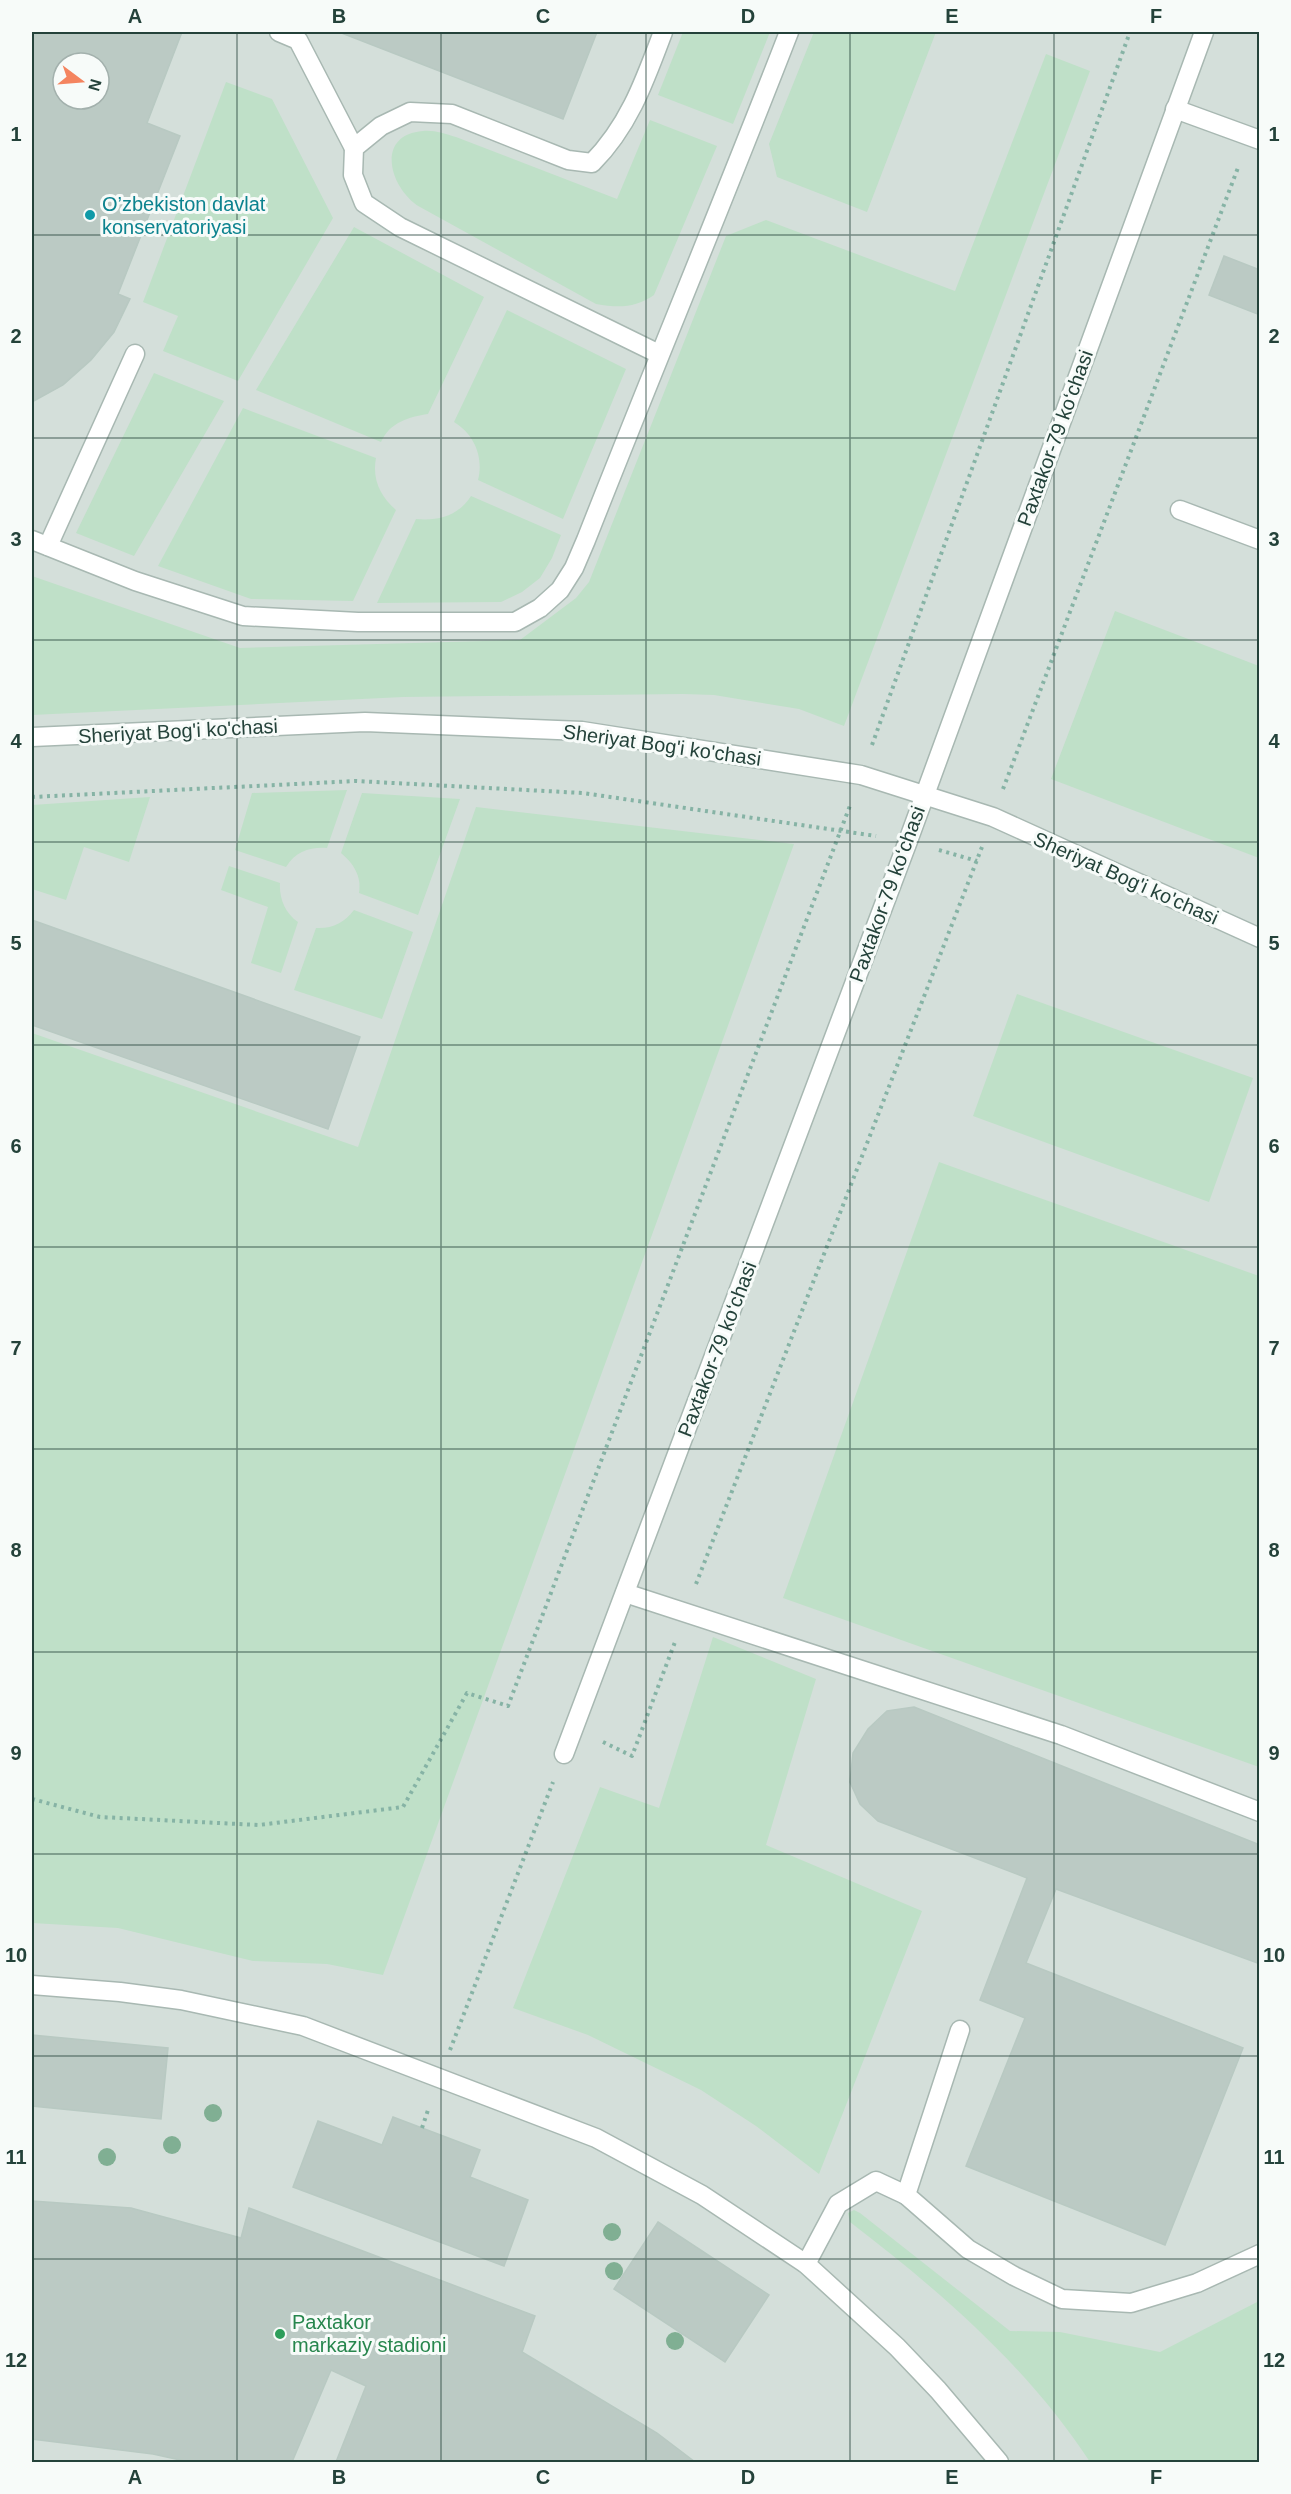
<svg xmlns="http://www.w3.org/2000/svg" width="1291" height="2494" font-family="Arial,sans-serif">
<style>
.built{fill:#d4dfda;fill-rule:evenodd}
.green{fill:#bfe0c8}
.building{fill:#bbcac4;stroke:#b8c9c2;stroke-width:1.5;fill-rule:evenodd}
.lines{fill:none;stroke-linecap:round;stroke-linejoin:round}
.service-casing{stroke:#a8b8b2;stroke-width:21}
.minor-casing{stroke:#a8b8b2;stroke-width:21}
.path{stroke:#86b3a5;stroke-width:4;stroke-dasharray:3 4.5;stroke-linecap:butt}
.service{stroke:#fff;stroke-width:18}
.minor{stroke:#fff;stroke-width:18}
.tree{fill:#80af93}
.grid{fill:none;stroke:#24423a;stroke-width:1.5;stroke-opacity:0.55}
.culture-dot{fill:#0f9aa8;stroke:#f7fbf9;stroke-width:2}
.leisure-dot{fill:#2e9e5b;stroke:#f7fbf9;stroke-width:2}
.labels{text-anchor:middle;stroke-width:6;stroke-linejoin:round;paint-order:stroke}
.culture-label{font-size:20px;fill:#0d838f;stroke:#f7fbf9;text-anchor:start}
.street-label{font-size:20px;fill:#24423a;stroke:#f7fbf9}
.leisure-label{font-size:20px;fill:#27864d;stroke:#f7fbf9;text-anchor:start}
.neatline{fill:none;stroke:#24423a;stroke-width:2}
.grid-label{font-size:20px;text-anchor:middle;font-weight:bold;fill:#24423a}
</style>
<rect width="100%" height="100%" fill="#e6efeb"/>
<!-- built -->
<path class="built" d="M32,32H1259V2462H32ZM63,63H99V99H63Z"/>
<!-- green -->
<g class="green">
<path d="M683,32H770L733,124L658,95Z"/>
<path d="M814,32H936L867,212L777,177L769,144Z"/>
<path d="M1046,54L1090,71L844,726L799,709L714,695L683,694L403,697L32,715V576L240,648L520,640L576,598L589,582L726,236L766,220L955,291Z"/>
<path d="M226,82L272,99L333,218L238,381L163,351L178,316L143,302Z"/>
<path d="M650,120L717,146L654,295C635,308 619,308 596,304L420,207C390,189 374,135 423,131C435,130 445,134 456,137L617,199Z"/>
<path d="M354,227L484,297L428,414C409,417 390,422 381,442L256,390Z"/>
<path d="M507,310L626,369L563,519L478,480C484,457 474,434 454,422Z"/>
<path d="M154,373L224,401L134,556L76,533Z"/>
<path d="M243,408L376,458C372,479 380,496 396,510L353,601L251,599L158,566Z"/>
<path d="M471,496L561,535L552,558L540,578L522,592L501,602L377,603L416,519C439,521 458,516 471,496Z"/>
<path d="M1115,611L1259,666V858L1051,779Z"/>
<path d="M347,790L327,848C310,847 296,851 286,867L235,850L252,793Z"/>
<path d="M362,793L460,799L418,915L359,893C362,876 353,863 341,853Z"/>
<path d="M150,797L129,862L84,847L66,900L32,889V805Z"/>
<path d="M476,807L794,844L383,1975L327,1964L253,1961L118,1928L32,1923V1033L358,1147Z"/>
<path d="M229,866L280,883C279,898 285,913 298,922L281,973L251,963L268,907L221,890Z"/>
<path d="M354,910L413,932L382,1019L294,990L316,928C332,929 344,923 354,910Z"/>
<path d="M1017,994L1253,1078L1209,1202L973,1116Z"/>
<path d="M939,1162L1259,1276V1767L783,1598Z"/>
<path d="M713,1637L816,1679L766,1845L922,1911L819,2174L756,2126L701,2090L588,2035L513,2008L600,1787L659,1808Z"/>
<path d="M854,2210L860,2213L1010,2331L1060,2332L1160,2352L1259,2301V2462H1090C1027,2366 941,2292 850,2222L848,2213Z"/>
</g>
<!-- building -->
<g class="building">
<path d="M32,32H182L147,123L180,136L118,294L130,299L114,332L91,360L63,385L32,402ZM63,63H99V99H63Z"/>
<path d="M339,32H597L563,119Z"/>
<path d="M1224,256L1260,270V315L1209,295Z"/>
<path d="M32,920L360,1037L328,1129L32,1025Z"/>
<path d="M914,1707L1260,1845V1964L1056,1889L1026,1963L1243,2048L1165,2245L966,2166L1025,2018L980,2000L1027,1878L878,1821L860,1804L850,1782L853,1753L868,1729L887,1711Z"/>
<path d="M32,2035L168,2048L161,2119L32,2106Z"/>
<path d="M393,2117L480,2150L470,2177L528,2200L504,2266L293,2187L318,2121L382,2145Z"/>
<path d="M32,2201L131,2208L241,2238L249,2208L535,2316L522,2352L657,2433L695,2462H336L366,2386L331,2370L292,2462H189L153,2454L32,2439Z"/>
<path d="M658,2222L769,2295L725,2362L614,2289Z"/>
</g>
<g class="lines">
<!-- service casing -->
<g class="service-casing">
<g id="service">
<path d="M279,32L298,40L354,148"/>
<path d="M1175,109L1260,140"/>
<path d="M659,354L400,227L364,203L353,175L354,148L381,126L410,112L452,114L568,160L592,163C629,126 645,80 663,32"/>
<path d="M1180,510L1260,540"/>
<path d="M32,540L135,581L243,616L358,622H515L540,608L560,590L574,568L586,540C653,370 723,202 789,32"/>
<path d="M48,546L135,354"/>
<path d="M32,737L365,722L582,731L861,775L993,817L1260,938"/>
<path d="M625,1593L1061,1735L1260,1812"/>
<path d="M32,1985L120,1992L181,2000L303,2026L596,2138L702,2195L806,2264L897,2347L938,2390L999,2462"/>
<path d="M960,2030L906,2195L968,2249L1014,2276L1062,2299L1131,2303L1197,2283L1260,2254"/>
<path d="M806,2264L838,2204L876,2181L906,2195"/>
</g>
</g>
<!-- minor casing -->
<g class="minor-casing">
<path id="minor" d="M564,1754L908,841L1204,32"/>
</g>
<!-- path -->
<g class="path">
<path d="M872,745L1130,32"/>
<path d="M1003,789L1239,165"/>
<path d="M32,797L356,781L583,793L876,836"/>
<path d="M939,850L977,861"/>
<path d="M696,1584L982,847"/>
<path d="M603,1742L632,1756L675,1642"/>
<path d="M32,1799L100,1817L259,1825L403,1807L467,1693L508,1706L851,803"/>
<path d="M450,2050L553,1782"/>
<path d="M422,2128L429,2107"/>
</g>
<!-- service -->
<use href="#service" class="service"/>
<!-- minor -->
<use href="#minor" class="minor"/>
</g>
<!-- trees -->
<g class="tree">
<circle cx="213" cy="2113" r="9"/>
<circle cx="172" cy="2145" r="9"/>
<circle cx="107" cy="2157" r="9"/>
<circle cx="612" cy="2232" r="9"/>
<circle cx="614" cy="2271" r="9"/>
<circle cx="675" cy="2341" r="9"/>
</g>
<!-- grid -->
<path class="grid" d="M237,32V2462M441,32V2462M646,32V2462M850,32V2462M1054,32V2462M32,235H1260M32,438H1260M32,640H1260M32,842H1260M32,1045H1260M32,1247H1260M32,1449H1260M32,1652H1260M32,1854H1260M32,2056H1260M32,2259H1260"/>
<!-- markers -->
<circle class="culture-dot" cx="90" cy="215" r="6"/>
<circle class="leisure-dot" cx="280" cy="2334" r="6"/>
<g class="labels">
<!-- culture labels -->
<g class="culture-label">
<text x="102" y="211">O’zbekiston davlat<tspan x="102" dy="23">konservatoriyasi</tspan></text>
</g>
<!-- street labels -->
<g class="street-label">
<text transform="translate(1055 438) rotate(-70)" y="7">Paxtakor-79 ko‘chasi</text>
<text transform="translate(178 731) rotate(-3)" y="7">Sheriyat Bog'i ko'chasi</text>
<text transform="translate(662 745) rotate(8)" y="7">Sheriyat Bog'i ko'chasi</text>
<text transform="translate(1126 878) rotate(24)" y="7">Sheriyat Bog'i ko'chasi</text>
<text transform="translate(887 894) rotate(-70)" y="7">Paxtakor-79 ko‘chasi</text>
<text transform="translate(717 1349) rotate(-69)" y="7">Paxtakor-79 ko‘chasi</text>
</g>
<!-- leisure labels -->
<g class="leisure-label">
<text x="292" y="2329">Paxtakor<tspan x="292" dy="23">markaziy stadioni</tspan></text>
</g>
</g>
<!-- border -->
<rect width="1291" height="2494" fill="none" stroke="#f7fbf9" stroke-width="66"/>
<!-- north arrow -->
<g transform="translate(81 81) rotate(106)"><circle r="28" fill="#f7fbf9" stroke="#a3b1ad" stroke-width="1.5"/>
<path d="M0-4.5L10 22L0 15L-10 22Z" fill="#f4845f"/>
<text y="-9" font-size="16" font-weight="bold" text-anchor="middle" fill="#24423a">N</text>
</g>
<rect x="33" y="33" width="1225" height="2428" class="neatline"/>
<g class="grid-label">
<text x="135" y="23">A</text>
<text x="339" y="23">B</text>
<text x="543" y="23">C</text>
<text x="748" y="23">D</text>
<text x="952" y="23">E</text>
<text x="1156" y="23">F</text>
<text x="16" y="141">1</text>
<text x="1274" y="141">1</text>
<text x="16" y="343">2</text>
<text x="1274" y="343">2</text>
<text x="16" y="546">3</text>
<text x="1274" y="546">3</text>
<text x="16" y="748">4</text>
<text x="1274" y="748">4</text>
<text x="16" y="950">5</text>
<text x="1274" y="950">5</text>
<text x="16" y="1153">6</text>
<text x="1274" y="1153">6</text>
<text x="16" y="1355">7</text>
<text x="1274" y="1355">7</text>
<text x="16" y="1557">8</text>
<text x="1274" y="1557">8</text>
<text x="16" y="1760">9</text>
<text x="1274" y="1760">9</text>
<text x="16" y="1962">10</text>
<text x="1274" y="1962">10</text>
<text x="16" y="2164">11</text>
<text x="1274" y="2164">11</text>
<text x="16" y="2367">12</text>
<text x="1274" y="2367">12</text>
<text x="135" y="2484">A</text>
<text x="339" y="2484">B</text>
<text x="543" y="2484">C</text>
<text x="748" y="2484">D</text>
<text x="952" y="2484">E</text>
<text x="1156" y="2484">F</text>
</g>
</svg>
